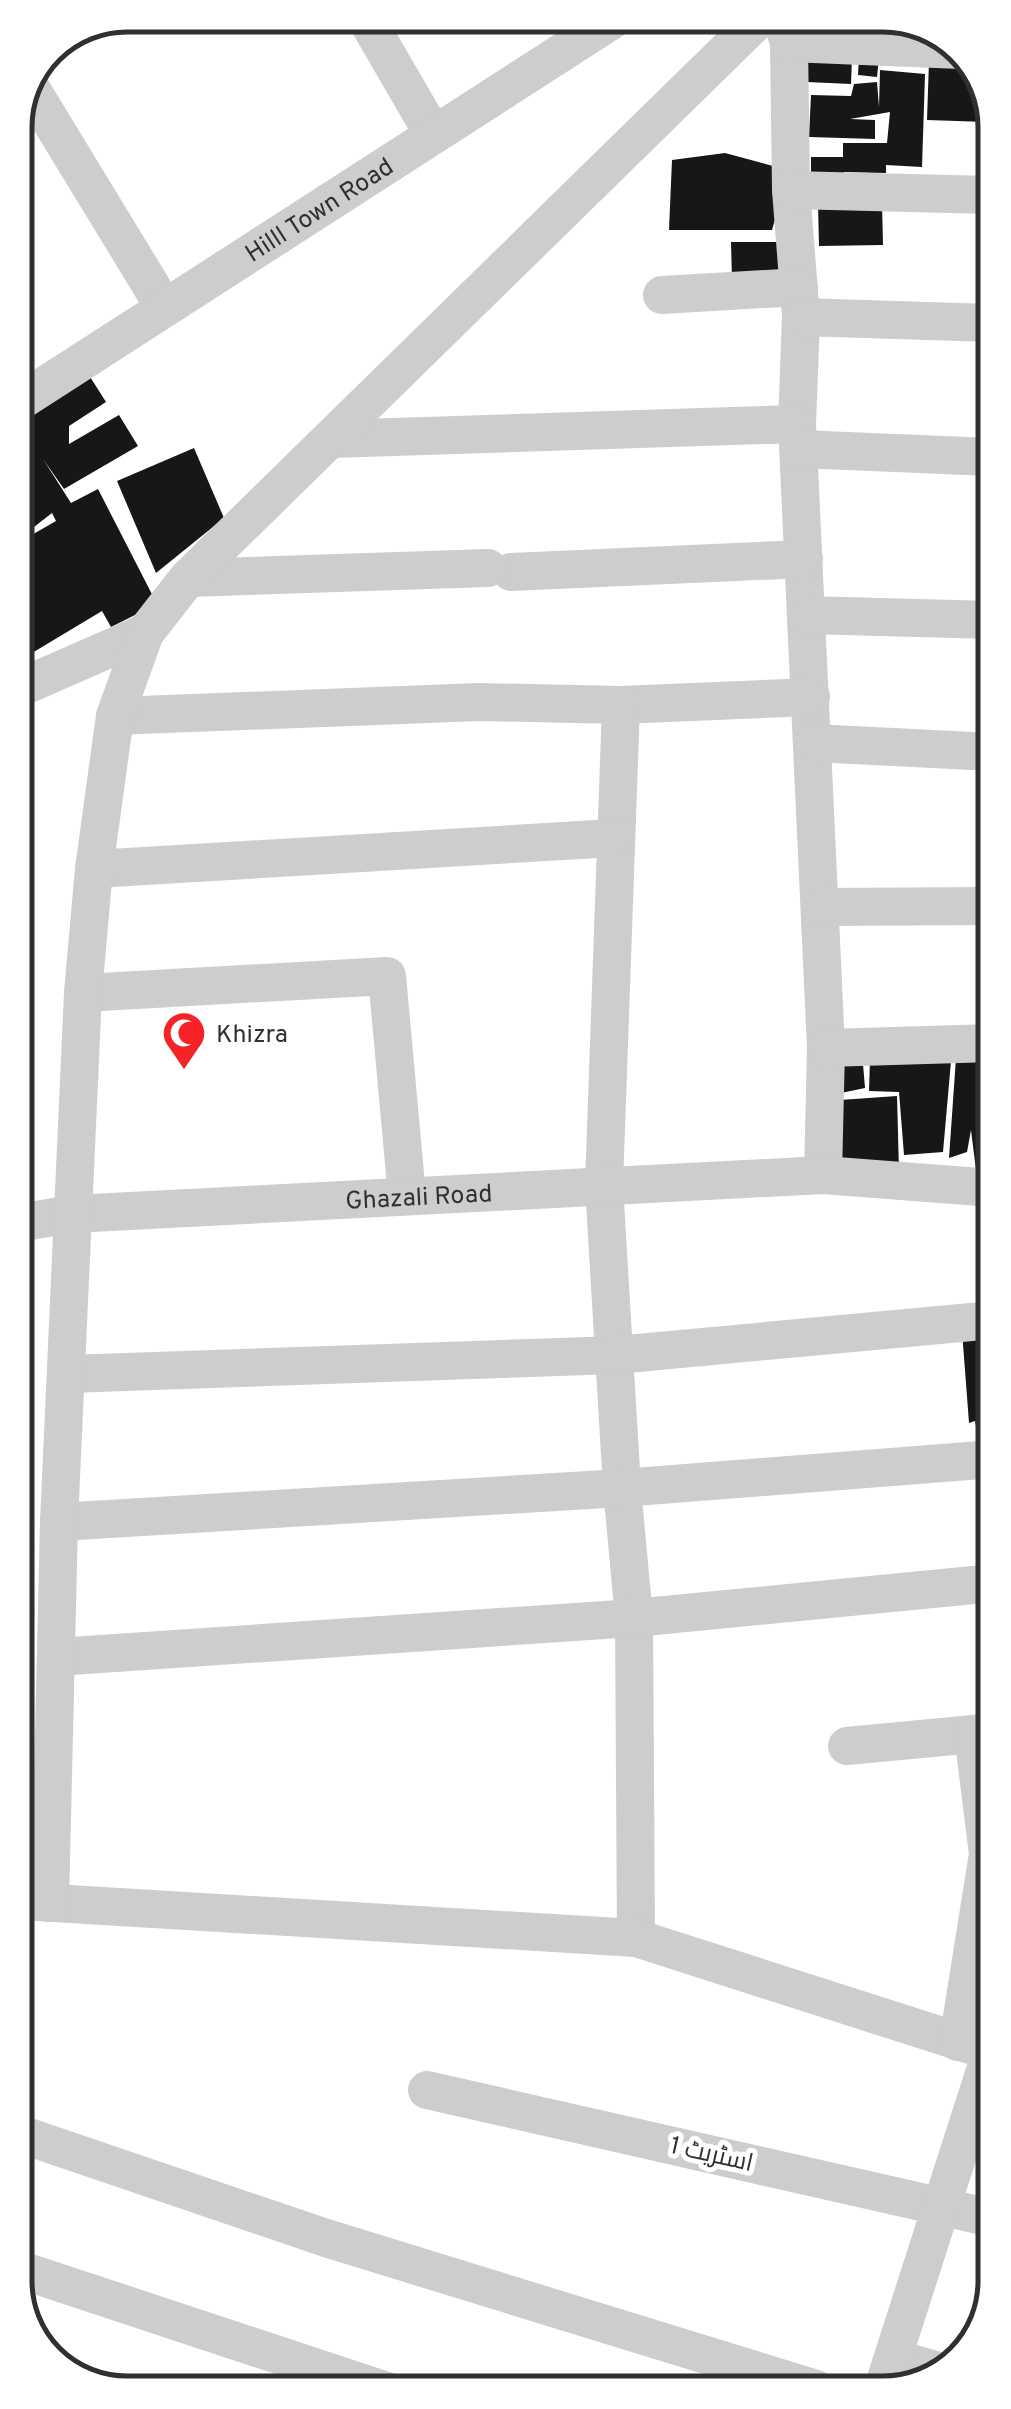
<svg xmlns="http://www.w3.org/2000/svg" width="1011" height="2409" font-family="Overpass,Cairo,sans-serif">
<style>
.building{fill:#171717}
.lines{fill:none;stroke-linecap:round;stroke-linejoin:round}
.minor{stroke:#cdcdcd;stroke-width:38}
.labels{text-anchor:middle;stroke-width:10;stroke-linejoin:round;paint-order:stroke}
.street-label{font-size:25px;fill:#303030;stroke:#fff}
.poi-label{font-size:25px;fill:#303030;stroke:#fff;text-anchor:start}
.rim{fill:none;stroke:#303030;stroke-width:5}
</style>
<rect width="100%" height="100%" fill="#fff"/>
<!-- building -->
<g class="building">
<path d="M860,15H887L873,29Z"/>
<path d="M859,55L879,57L877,77L858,75Z"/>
<path d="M808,56L852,58L851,84L807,82Z"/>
<path d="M929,61L969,62L987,87L986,122L927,120Z"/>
<path d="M880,70L925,74L922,167L886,165V173L844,172V183L811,184V157H843V143H887L890,112L850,119L875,120V139L809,137L811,95L851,96L854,84L877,82L879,107Z"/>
<path d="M725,153L773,166L780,202L772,230H669L672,160Z"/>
<path d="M882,203L883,245L819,246L818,204Z"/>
<path d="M731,242H779L780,280L732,281Z"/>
<path d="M87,372L106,402L69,426V444L119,415L138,446L64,489L43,459L71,503L98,489L157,604L111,627L102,611L17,662L16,544L56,521L52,513L16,541V417Z"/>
<path d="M194,448L224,518L156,573L117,481Z"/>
<path d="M952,1050L943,1152L904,1155L899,1092L869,1091L870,1058Z"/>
<path d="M837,1052H862L865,1088L841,1093Z"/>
<path d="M993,1054V1171L976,1170L971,1130L967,1152L949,1158L956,1058Z"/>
<path d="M897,1096L899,1171L841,1167L840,1100Z"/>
<path d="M962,1331L993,1333L994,1442H979L975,1421L969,1423Z"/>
</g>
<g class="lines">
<!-- minor -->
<g class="minor">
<path d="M364,15L433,134"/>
<path d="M780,15L789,43L791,190L801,317L797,424L826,1048L823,1175"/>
<path d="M789,43L961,50"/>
<path d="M30,87L164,307"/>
<path d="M791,190L990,195"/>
<path d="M662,295L799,287"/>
<path d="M801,317L991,323"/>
<path id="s1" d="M16,404L620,15"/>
<path d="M331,439L797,424"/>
<path d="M799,449L991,457"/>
<path d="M511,572L804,559"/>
<path d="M188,578L488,568"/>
<path d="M806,615L992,620"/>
<path d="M17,689L145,633"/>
<path d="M621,705L811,697"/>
<path d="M115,716L479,702L621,705L604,1185L622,1488L634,1618L636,1938"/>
<path d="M814,743L992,752"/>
<path d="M94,869L614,838"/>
<path d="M820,907L992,906"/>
<path d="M83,993L387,976L407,1196"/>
<path d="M826,1048L993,1043"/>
<path id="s2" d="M18,1223L72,1214L823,1175L993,1188"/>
<path d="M68,1374L616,1355L993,1320"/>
<path d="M59,1522L622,1488L994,1459"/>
<path d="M56,1657L634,1618L994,1583"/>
<path d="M847,1746L995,1732"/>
<path d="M20,1901L636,1938L995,2053"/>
<path d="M50,1903L59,1522L83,993L94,869L115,716L145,633L188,578L763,15"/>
<path d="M958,2042L988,1854L973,1734"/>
<path d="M427,2090L996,2219"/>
<path d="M20,2134L326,2238L816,2389"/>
<path d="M21,2270L390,2392"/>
<path d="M893,2358L943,2372"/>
<path d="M883,2388L991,2052"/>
</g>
</g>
<!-- icons -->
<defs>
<g id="mosque-pin" transform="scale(2.25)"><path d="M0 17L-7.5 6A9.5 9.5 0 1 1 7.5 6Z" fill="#f52326" stroke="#fff"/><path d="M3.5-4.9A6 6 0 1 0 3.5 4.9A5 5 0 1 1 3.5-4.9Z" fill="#fff"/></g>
</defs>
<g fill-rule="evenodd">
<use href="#mosque-pin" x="184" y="1033"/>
</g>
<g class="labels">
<!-- street labels -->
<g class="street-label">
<text dy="9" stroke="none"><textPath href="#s1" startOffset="360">Hilll Town Road</textPath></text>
<text dy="9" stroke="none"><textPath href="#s2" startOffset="402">Ghazali Road</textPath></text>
<text transform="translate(712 2153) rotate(13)" y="9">اسٹریٹ 1</text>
</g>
<!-- poi labels -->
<g class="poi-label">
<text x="216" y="1042">Khizra</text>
</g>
</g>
<!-- crop -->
<path d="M0 0H1011V2409H0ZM127 32H883A95 95 0 0 1 978 127V2281A95 95 0 0 1 883 2376H127A95 95 0 0 1 32 2281V127A95 95 0 0 1 127 32Z" fill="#fff" fill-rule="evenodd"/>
<path class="rim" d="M127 32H883A95 95 0 0 1 978 127V2281A95 95 0 0 1 883 2376H127A95 95 0 0 1 32 2281V127A95 95 0 0 1 127 32Z"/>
</svg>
